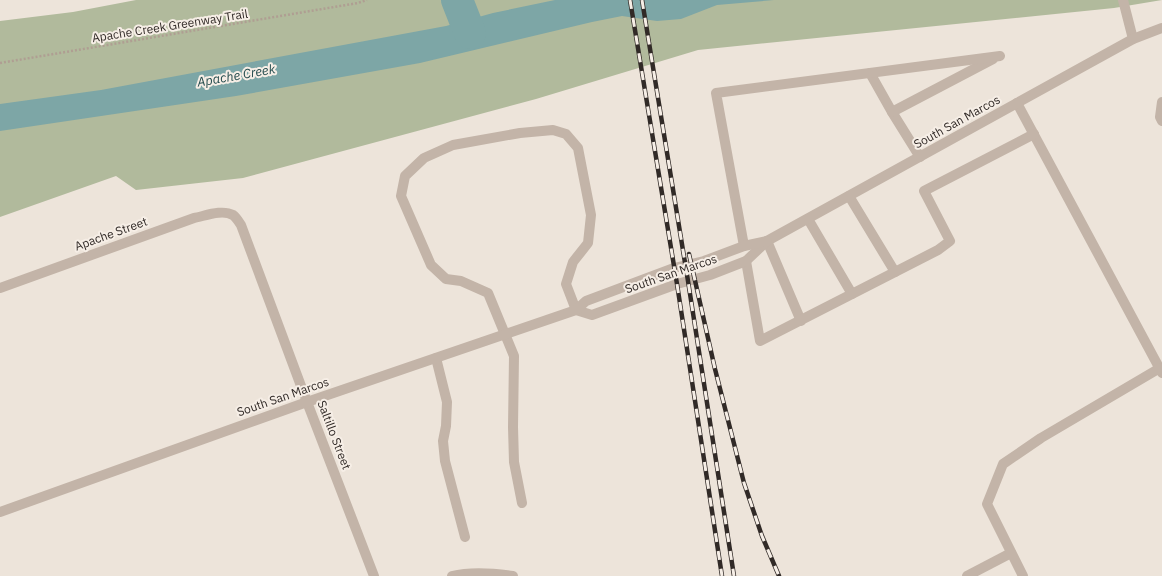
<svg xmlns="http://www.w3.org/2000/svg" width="1162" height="576" font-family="'IBM Plex Sans',sans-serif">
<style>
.green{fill:#b1ba9c}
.water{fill:#7da6a6}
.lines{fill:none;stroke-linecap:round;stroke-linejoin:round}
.river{stroke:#7da6a6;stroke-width:32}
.path{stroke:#af9e92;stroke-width:2.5;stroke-dasharray:2 2;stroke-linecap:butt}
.service{stroke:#c3b4a8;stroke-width:10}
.minor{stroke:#c3b4a8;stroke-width:10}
.tertiary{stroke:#c3b4a8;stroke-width:10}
.rail-casing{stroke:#312a27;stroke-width:4.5}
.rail{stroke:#f6eee6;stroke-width:3;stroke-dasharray:9;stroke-linecap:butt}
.labels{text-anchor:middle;stroke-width:4;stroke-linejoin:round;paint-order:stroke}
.street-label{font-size:12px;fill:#312a27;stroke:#f6eee6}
.water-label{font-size:13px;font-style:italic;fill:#234b4d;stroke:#f6eee6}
</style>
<rect width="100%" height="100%" fill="#ede4da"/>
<!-- green -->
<path class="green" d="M136,0H1162L1114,8L698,50L536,99L243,178L136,190L116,176L0,217V21L73,12Z"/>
<!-- water -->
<path class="water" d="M555,0H774L717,5L681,19L657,21L622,16L592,22L420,63L236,96L0,131V104L101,90L446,26L493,13Z"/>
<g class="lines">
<!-- river -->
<path class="river" d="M457,0L470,33"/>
<!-- path -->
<path class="path" d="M0,63L358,3L367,0"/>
<!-- service -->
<g class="service">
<path d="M870,73L892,112L920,157"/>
<path d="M1162,102L1160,117L1162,121"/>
<path d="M1017,103L1162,373"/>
<path d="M892,112L993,59"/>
<path d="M849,196L895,272"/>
<path d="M808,219L852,294"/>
<path d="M767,241L801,321"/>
<path d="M744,246L716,93L1000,56"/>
<path d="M746,261L760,341L938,250L950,241L924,191L1034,134"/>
<path d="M436,358L447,402L446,426L443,441L445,461L465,537"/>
<path d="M522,503L514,462L513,427L514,356L488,293L461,281L446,279L431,265L401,196L405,176L424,158L453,145L520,133L553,130L566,134L578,148L591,215L588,243L573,262L566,284L576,310"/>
<path d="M452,576C472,571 493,573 513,576"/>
<path d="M967,576L1011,553"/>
<path d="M1023,576L987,504L1003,464L1041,438L1160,368"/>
</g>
<!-- minor -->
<g class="minor">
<path d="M1123,0L1133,39"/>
<path d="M0,288L194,218C205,216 222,209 233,215C236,217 239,222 241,225L307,402L374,576"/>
</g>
<!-- tertiary -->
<g class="tertiary">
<path d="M576,310L592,315L677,284L710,275L746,261L767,241L1133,39L1162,28"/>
<path d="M0,512L307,402L576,310L586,301L674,268L704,261L744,246L767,241"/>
</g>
<!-- rail casing -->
<g class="rail-casing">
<g id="rail">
<path d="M630,0L677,284L722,576"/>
<path d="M642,0L688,281L734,576"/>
<path d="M689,254L715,369L744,483L762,536L779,576"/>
</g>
</g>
<!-- rail -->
<use href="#rail" class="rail"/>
</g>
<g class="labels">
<!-- street labels -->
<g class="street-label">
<text transform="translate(170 26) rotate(-9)" y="4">Apache Creek Greenway Trail</text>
<text transform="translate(957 122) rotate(-29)" y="4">South San Marcos</text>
<text transform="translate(111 234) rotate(-20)" y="4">Apache Street</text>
<text transform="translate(671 274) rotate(-19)" y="4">South San Marcos</text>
<text transform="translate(283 397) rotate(-19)" y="4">South San Marcos</text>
<text transform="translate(334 435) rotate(69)" y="4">Saltillo Street</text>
</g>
<!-- water labels -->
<g class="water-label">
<text transform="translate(236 75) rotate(-10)" y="5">Apache Creek</text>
</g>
</g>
</svg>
